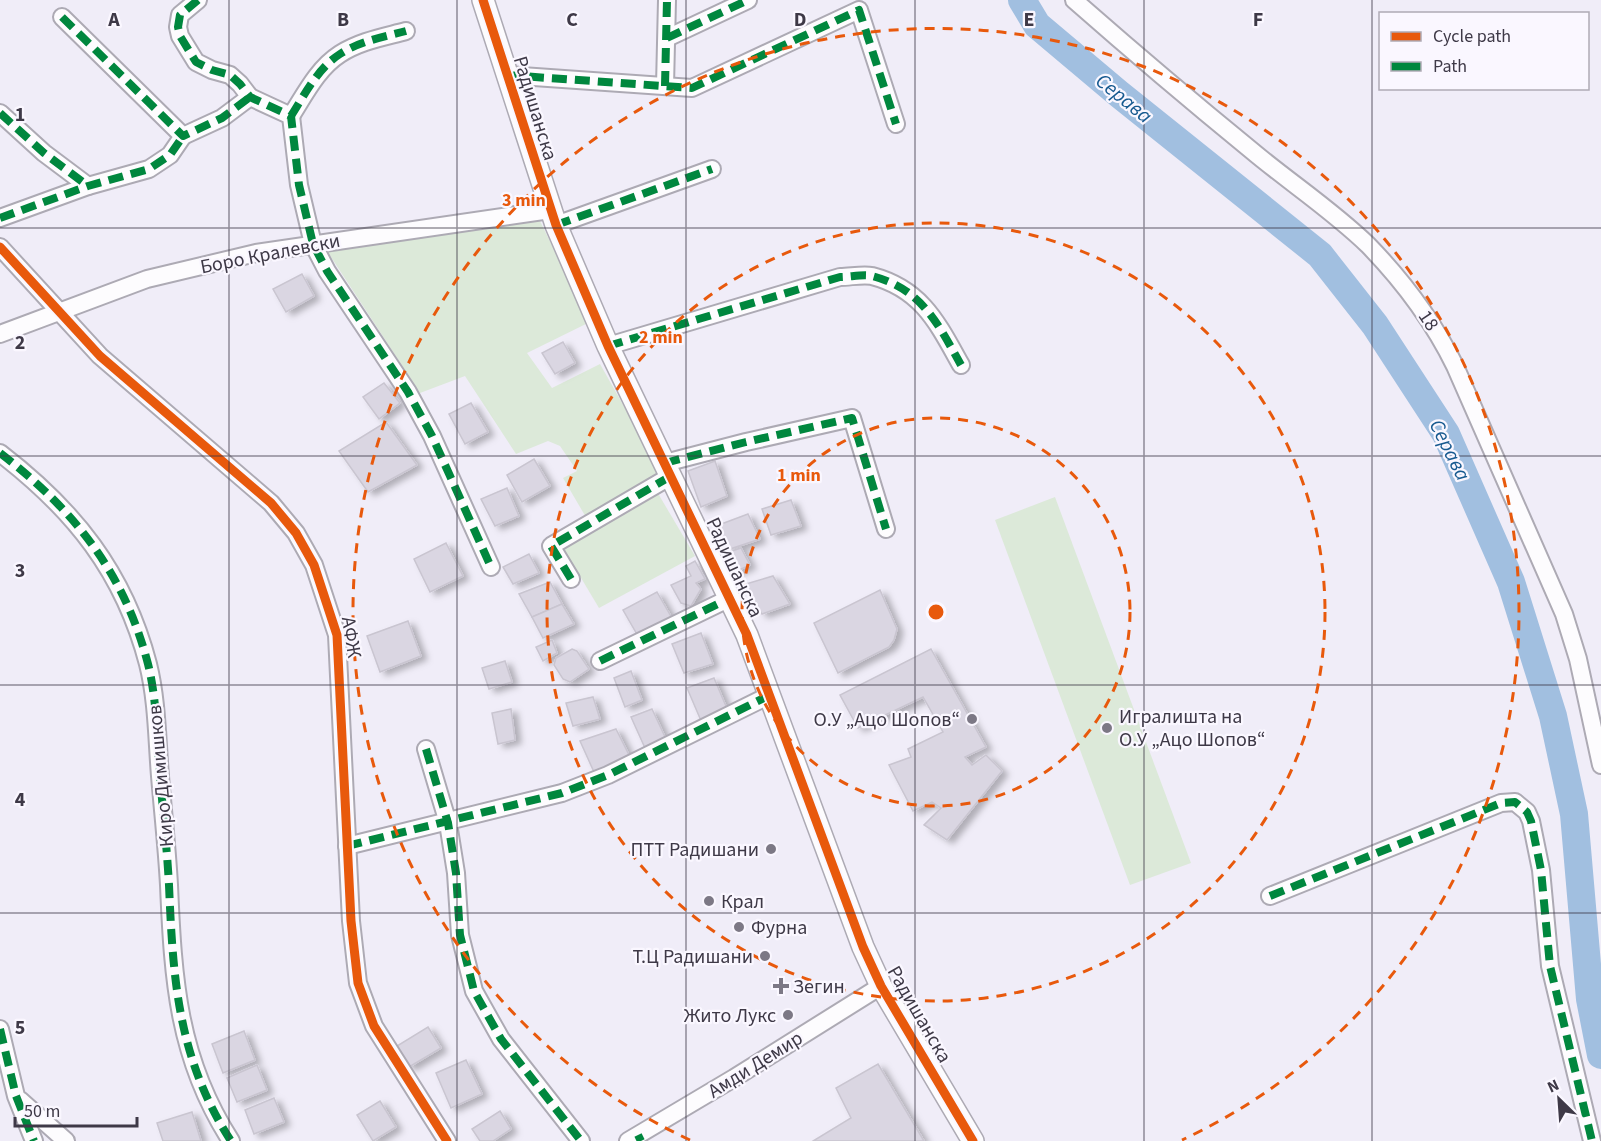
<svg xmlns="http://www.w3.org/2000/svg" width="1601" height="1141" font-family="'Source Sans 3',sans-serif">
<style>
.green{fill:#dce9d9}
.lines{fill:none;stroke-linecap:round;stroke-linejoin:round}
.river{stroke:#a1bfe0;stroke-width:28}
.building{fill:#dad6e2;stroke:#c9c5d0;stroke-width:1.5;filter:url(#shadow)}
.minor-casing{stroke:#adaab4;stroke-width:20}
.tertiary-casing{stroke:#adaab4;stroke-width:24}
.minor{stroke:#fdfcfe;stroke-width:16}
.tertiary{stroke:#fdfcfe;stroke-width:21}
.quiet{stroke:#00873e;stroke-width:8;stroke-dasharray:15 8;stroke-linecap:butt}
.cycleway-casing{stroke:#faf7ff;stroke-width:13}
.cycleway{stroke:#e8590c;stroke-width:9}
.grid{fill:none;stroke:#3e3947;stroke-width:1.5;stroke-opacity:0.55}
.ring{fill:none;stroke:#e8590c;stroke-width:3;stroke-dasharray:10 8}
.poi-dot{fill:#7c7885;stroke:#faf7ff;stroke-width:2}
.labels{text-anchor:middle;stroke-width:4.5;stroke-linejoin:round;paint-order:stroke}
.street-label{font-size:20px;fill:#3e3947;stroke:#faf7ff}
.poi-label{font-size:20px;fill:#3e3947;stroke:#faf7ff;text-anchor:start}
.water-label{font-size:21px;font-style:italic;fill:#175a90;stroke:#faf7ff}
.grid-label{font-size:20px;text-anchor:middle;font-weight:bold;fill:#3e3947;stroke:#faf7ff;stroke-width:4.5;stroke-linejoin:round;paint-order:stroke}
.centre{fill:#e8590c;stroke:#faf7ff;stroke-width:3}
.ring-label{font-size:18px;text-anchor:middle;font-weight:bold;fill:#e8590c;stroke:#faf7ff;stroke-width:4.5;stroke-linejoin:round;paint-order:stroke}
</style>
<defs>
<filter id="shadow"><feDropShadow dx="6" dy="3.5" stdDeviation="3" flood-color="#0004"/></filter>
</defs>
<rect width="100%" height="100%" fill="#f0edf8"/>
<!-- green -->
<g class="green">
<path d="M539,219L590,322L527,353L552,388L600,364L661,472L587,519L563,478L577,471L560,446L548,441L516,454L465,376L420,393L327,251Z"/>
<path d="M656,490L695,556L599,608L562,546Z"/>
<path d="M1055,497L1191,863L1130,885L995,520Z"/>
</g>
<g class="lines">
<!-- river -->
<path class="river" d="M1022,0L1037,25L1119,94L1320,255L1375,325L1446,434L1511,582L1553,716L1574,814L1590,999L1601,1055"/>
</g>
<!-- building -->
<g class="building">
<path d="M302,274L314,296L286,312L273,289Z"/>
<path d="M563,342L575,363L555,374L542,353Z"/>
<path d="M384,383L400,403L379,419L363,397Z"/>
<path d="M471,403L488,432L465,444L449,414Z"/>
<path d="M386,422L417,465L368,492L339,451Z"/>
<path d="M534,459L550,486L522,502L507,475Z"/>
<path d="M715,461L727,496L701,507L688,471Z"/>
<path d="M507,488L519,516L495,526L481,499Z"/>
<path d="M791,500L801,526L771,535L762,509Z"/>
<path d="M748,514L760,539L727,550L716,526Z"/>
<path d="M446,543L463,576L430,592L414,559Z"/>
<path d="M741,548L750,565L735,572L726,553Z"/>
<path d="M529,554L539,573L513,584L503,567Z"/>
<path d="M695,561L705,579L696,583L701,589L691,606L681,603L671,585L691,576L686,566Z"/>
<path d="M773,576L790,604L762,614L746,584Z"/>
<path d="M550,582L562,604L532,617L519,594Z"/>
<path d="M880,590L897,629L894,640L889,647L838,673L814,623Z"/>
<path d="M657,592L673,620L638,636L623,610Z"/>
<path d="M562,604L574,624L543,638L532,617Z"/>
<path d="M408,621L421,656L380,672L367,636Z"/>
<path d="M701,633L713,664L684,673L672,644Z"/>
<path d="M552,640L557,653L543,661L536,647Z"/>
<path d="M572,649L577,651L589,669L570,682L563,679L554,665L556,658Z"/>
<path d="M931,649L986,747L965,757L972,765L986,755L1002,771L947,840L924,825L941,808L932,802L913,811L889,765L911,757L908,749L943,732L923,697L858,728L840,695Z"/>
<path d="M505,661L512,682L489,689L482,668Z"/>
<path d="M631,671L642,700L625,707L614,678Z"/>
<path d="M714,678L728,711L702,723L687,688Z"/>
<path d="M593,697L600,719L573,726L566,703Z"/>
<path d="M511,709L515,740L498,744L492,713Z"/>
<path d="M652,709L666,739L645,748L631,717Z"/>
<path d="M616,729L630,757L594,772L580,741Z"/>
<path d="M428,1027L441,1048L409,1067L397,1046Z"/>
<path d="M244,1031L255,1060L223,1073L212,1044Z"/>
<path d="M466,1060L482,1094L451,1108L436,1073Z"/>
<path d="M878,1064L924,1141H813L851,1118L836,1088Z"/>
<path d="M257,1065L267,1090L237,1102L227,1078Z"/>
<path d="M274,1098L284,1122L254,1134L245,1110Z"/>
<path d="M380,1101L396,1127L373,1141L357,1115Z"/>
<path d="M500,1111L511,1129L493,1141H480L472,1129Z"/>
<path d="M192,1112L201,1141H163L157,1123Z"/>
</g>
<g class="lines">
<!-- minor casing -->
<g class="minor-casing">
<g id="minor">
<path d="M198,0L180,15L178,27L180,36L196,62L212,70L230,75L240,84L250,97L291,116L299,185L313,244L327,271L408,392L432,436L491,567"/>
<path d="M1074,0C1132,51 1191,101 1251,150C1289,182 1332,210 1368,245C1403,281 1433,321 1455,366L1564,614L1578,659L1601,765"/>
<path d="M62,17L183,136L222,118L250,97"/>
<path d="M667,38L748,0"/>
<path d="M506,75L692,88L859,10L896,124"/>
<path d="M665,86L667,0"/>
<path d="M0,113L44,153L88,186"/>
<path d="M291,116C305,94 318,68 340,54C360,41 384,37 406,31"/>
<path d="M0,218L88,186L149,169L170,155L183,136"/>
<path d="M556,225L712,169"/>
<path d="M0,247L100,356L271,503L296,533L314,565L337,635L351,921L358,983L374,1026L447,1141"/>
<path d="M0,334L147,279L256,253L550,210"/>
<path d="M608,346L840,277C850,277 863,274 872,276C922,289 938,324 961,365"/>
<path d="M0,453C74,510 124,572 148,664C157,700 157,739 160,776C163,812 167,849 169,885C173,980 178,1059 231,1141"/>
<path d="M665,463L746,442L852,418L886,529"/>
<path d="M571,579L551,546L671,476"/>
<path d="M600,661L730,598"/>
<path d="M426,749L448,823L456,873L460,935L474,991L501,1039L581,1141"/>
<path d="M347,846L562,793L608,775L770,695"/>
<path d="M1270,896L1501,803L1515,802L1527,812L1531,821L1541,870L1550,966L1592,1141"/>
<path d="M0,1029L16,1096L34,1141"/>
<path d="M20,1100L66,1141"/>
<path d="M628,1141L734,1078L881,986"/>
</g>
</g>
<!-- tertiary casing -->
<g class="tertiary-casing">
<path id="tertiary" d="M483,0L556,225L608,346L747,635L863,947L881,986L973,1141"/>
</g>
<!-- minor -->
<use href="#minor" class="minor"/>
<!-- tertiary -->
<use href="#tertiary" class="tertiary"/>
<!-- quiet -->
<g class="quiet">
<path d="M198,0L180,15L178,27L180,36L196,62L212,70L230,75L240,84L250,97L291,116L299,185L313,244L327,271L408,392L432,436L491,567"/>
<path d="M62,17L183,136L222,118L250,97"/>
<path d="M667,38L748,0"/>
<path d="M506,75L692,88L859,10L896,124"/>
<path d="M665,86L667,0"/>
<path d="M0,113L44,153L88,186"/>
<path d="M291,116C305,94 318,68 340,54C360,41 384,37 406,31"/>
<path d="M0,218L88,186L149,169L170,155L183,136"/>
<path d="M556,225L712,169"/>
<path d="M608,346L840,277C850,277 863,274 872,276C922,289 938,324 961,365"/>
<path d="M0,453C74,510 124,572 148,664C157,700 157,739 160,776C163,812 167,849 169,885C173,980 178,1059 231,1141"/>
<path d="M665,463L746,442L852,418L886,529"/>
<path d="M571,579L551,546L671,476"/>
<path d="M600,661L730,598"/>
<path d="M426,749L448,823L456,873L460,935L474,991L501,1039L581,1141"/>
<path d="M347,846L562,793L608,775L770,695"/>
<path d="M1270,896L1501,803L1515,802L1527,812L1531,821L1541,870L1550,966L1592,1141"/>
<path d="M0,1029L16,1096L34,1141"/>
<path d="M638,1135L641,1141"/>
</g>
<!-- cycleway casing -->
<g class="cycleway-casing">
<g id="cycleway">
<path d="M483,0L556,225L608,346L747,635L863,947L881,986L973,1141"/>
<path d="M0,247L100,356L271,503L296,533L314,565L337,635L351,921L358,983L374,1026L447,1141"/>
</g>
</g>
<!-- cycleway -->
<use href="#cycleway" class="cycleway"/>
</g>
<!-- grid -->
<path class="grid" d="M229,0V1141M457,0V1141M686,0V1141M915,0V1141M1144,0V1141M1372,0V1141M0,228H1601M0,456H1601M0,685H1601M0,913H1601"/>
<!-- distance rings -->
<g class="ring">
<circle cx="936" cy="612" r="194"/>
<circle cx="936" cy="612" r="389"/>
<path d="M690 1140A583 583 0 1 1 1182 1140"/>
</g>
<!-- markers -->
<g class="poi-dot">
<circle cx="972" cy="719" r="6"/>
<circle cx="1107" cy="728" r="6"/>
<circle cx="771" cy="849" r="6"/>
<circle cx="709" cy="901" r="6"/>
<circle cx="739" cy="927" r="6"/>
<circle cx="765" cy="956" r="6"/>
<path d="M778 977h6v6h6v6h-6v6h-6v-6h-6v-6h6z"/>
<circle cx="788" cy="1015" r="6"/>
</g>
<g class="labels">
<!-- street labels -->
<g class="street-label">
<text transform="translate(536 108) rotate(73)" y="7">Радишанска</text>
<text transform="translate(270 253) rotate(-11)" y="7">Боро Кралевски</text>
<text transform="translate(1429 320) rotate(56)" y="7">18</text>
<text transform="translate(735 567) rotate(65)" y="7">Радишанска</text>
<text transform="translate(352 637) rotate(81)" y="7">АФЖ</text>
<text transform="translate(160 776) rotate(-95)" y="7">Киро Димишков</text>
<text transform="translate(920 1014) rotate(60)" y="7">Радишанска</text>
<text transform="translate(755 1064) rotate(-32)" y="7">Амди Демир</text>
</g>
<!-- poi labels -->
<g class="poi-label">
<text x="1119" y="723">Игралишта на<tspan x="1119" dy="23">О.У „Ацо Шопов“</tspan></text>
<text x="960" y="726" text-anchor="end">О.У „Ацо Шопов“</text>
<text x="759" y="856" text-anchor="end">ПТТ Радишани</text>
<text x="721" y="908">Крал</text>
<text x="751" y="934">Фурна</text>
<text x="753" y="963" text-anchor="end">Т.Ц Радишани</text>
<text x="793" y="993">Зегин</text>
<text x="776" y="1022" text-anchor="end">Жито Лукс</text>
</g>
<!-- water labels -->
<g class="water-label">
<text transform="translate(1124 98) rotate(39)" y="7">Серава</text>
<text transform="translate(1450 450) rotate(63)" y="7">Серава</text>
</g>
</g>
<g class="grid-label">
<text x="114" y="26">A</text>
<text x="343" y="26">B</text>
<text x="572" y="26">C</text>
<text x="800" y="26">D</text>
<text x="1029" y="26">E</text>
<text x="1258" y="26">F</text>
<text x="20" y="121">1</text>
<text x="20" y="349">2</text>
<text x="20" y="577">3</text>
<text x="20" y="806">4</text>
<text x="20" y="1034">5</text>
</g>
<circle cx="936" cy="612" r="9" class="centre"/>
<g class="ring-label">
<text x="524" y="206">3 min</text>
<text x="661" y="343">2 min</text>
<text x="799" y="481">1 min</text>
</g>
<!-- legend -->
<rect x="1379" y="12" width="210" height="78" fill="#faf7ff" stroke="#afabb5" stroke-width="1.5"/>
<rect x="1391" y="32" width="30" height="9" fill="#e8590c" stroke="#afabb5" stroke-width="1.5"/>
<text x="1433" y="42" font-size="18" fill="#3e3947">Cycle path</text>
<rect x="1391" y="62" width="30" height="9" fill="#00873e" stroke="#afabb5" stroke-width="1.5"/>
<text x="1433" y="72" font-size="18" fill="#3e3947">Path</text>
<!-- north arrow -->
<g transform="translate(1559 1099) rotate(335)" stroke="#faf7ff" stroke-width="4.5" paint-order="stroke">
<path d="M0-4.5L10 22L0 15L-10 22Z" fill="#3e3947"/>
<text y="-9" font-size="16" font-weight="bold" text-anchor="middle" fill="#3e3947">N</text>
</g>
<!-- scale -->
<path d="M15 1117v9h122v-9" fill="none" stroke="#3e3947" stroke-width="3"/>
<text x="24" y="1117" font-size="18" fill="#3e3947" stroke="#faf7ff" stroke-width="4.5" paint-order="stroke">50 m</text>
</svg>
